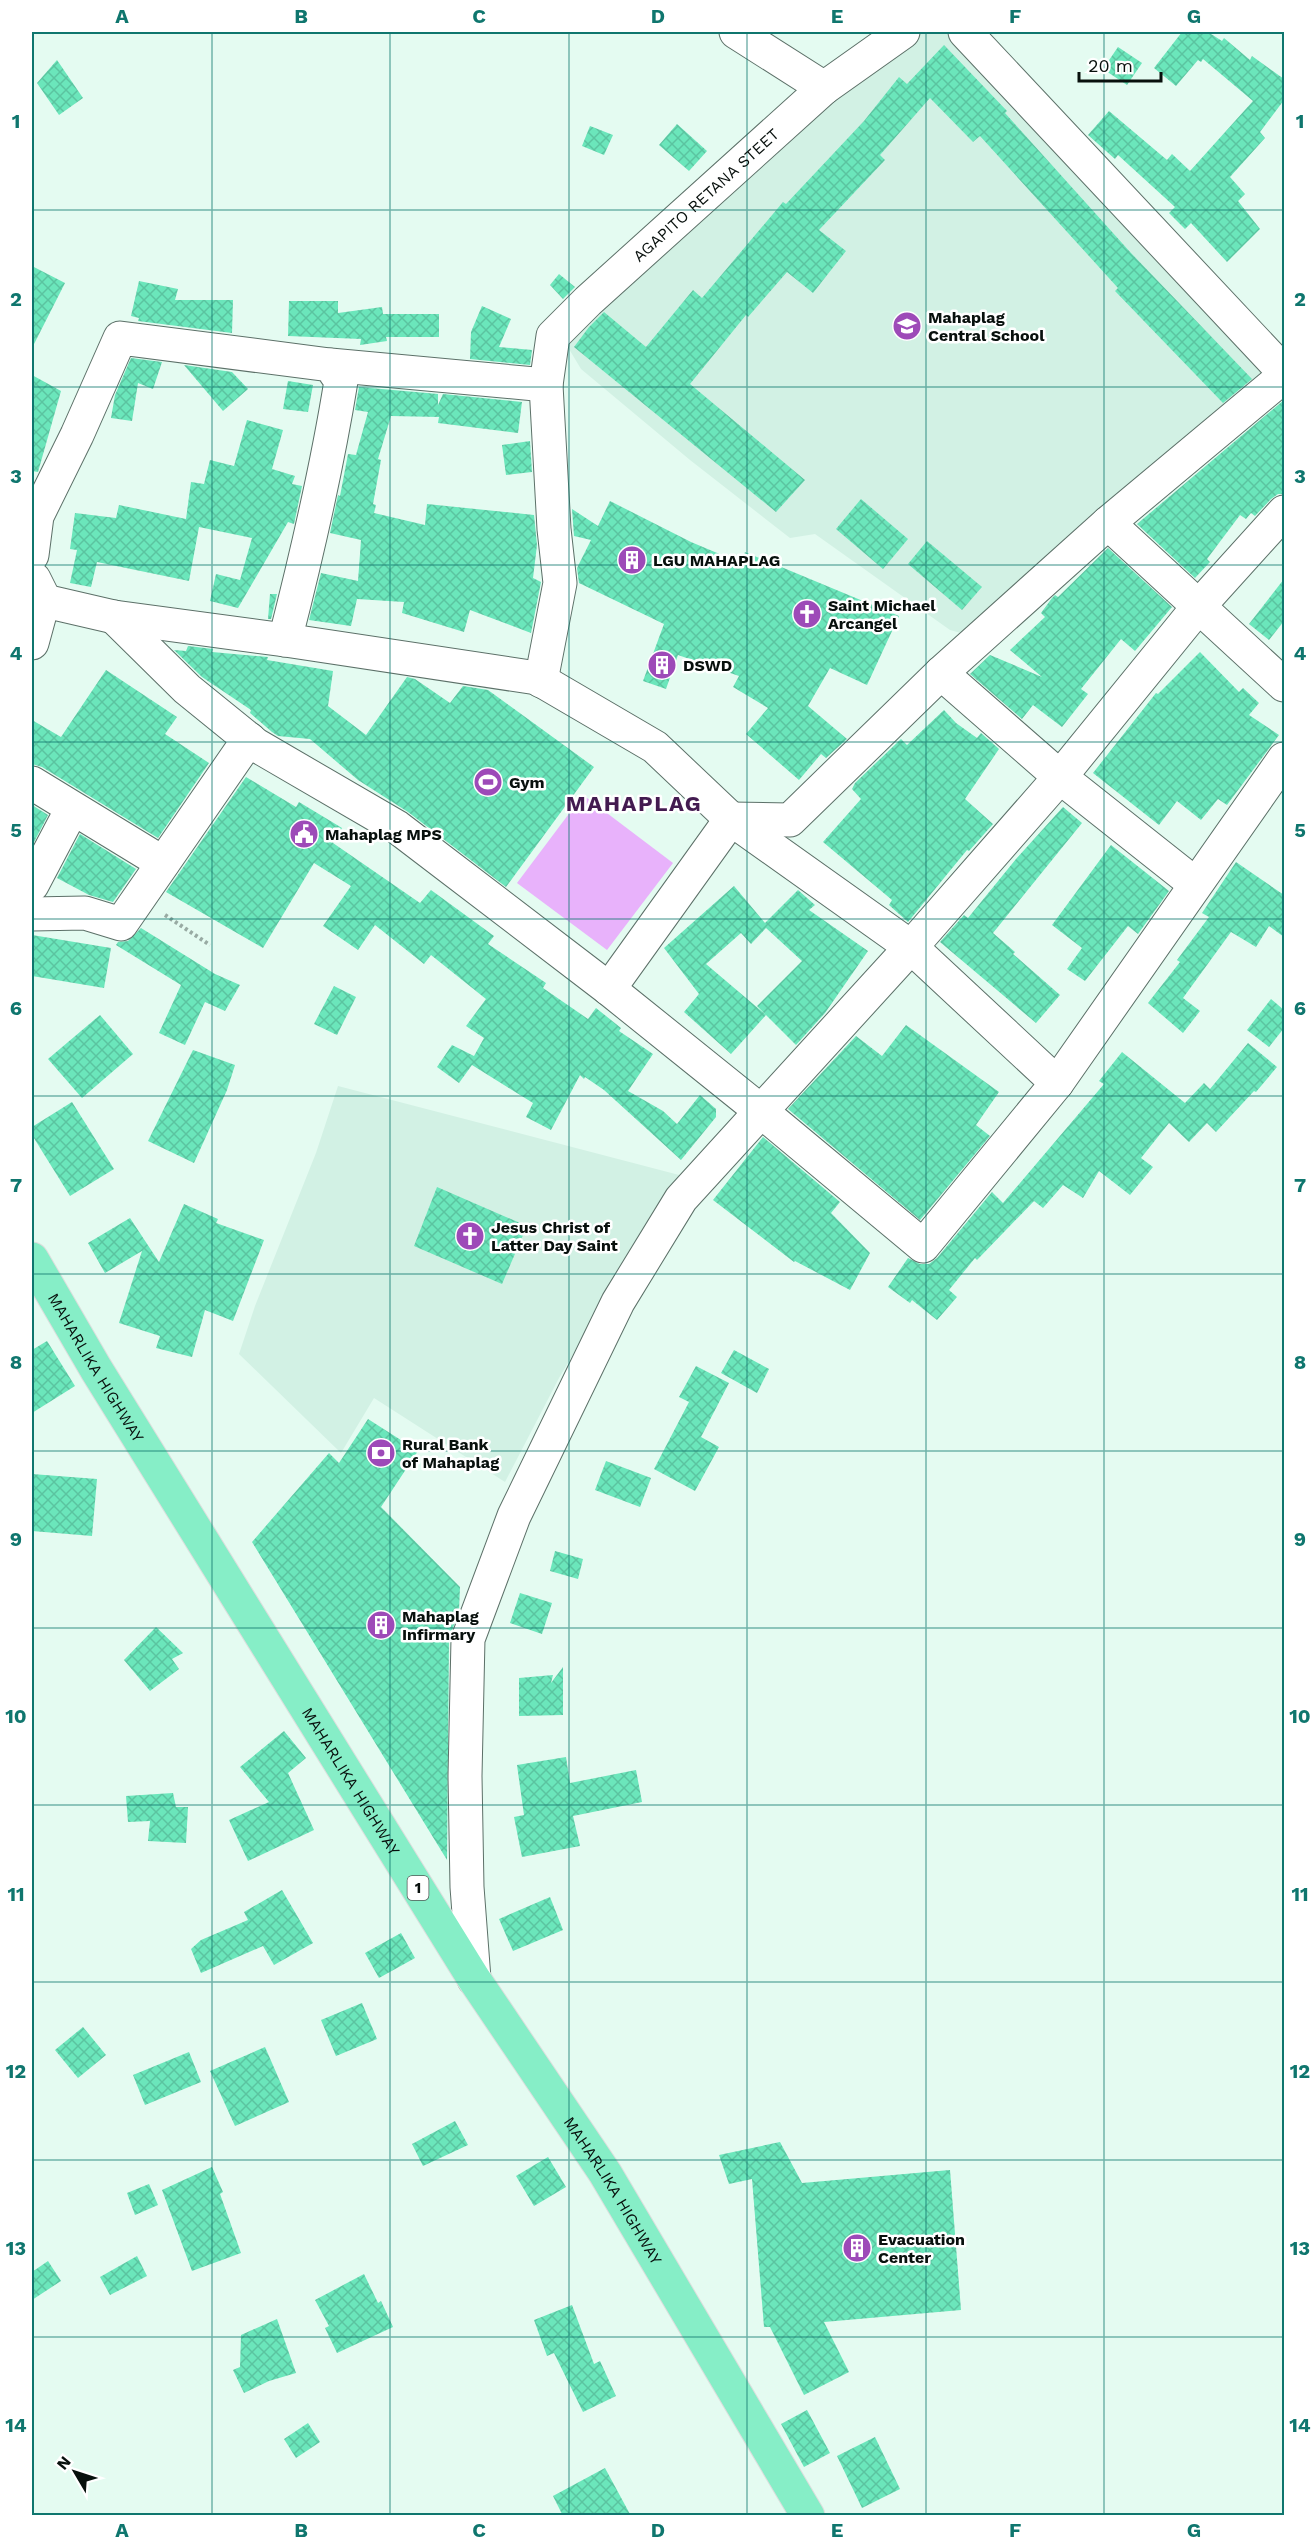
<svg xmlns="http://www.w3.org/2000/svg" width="1316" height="2547" font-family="'Work Sans',sans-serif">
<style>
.built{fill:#d2f1e4}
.pitch{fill:#e8b2fb}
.building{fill:url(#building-cross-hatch);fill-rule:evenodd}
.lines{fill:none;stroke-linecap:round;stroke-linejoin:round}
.minor-casing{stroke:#5c7068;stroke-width:35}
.highway-casing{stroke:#dcdedd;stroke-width:35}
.path{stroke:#98aaa3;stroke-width:4;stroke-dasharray:3 3;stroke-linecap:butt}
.minor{stroke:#fff;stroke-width:33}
.highway{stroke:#86eec7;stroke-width:33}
.grid{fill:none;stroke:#0f766e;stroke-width:1.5;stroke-opacity:0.55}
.labels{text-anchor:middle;stroke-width:5;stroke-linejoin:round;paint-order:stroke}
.shield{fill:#fff;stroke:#525856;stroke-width:1.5}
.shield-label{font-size:15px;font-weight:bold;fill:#08100d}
.street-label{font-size:16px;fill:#08100d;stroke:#fff}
.poi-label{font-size:16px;font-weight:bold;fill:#08100d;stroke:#fff;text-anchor:start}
.district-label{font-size:22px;font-weight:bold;letter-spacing:1.5px;fill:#431b50;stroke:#fff}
.neatline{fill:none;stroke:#0f766e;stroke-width:2}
.grid-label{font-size:20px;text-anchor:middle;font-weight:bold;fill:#0f766e}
</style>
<defs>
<pattern id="building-cross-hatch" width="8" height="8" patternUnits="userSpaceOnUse" patternTransform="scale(1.5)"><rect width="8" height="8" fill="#6be6bb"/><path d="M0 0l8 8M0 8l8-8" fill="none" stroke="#5bc4a0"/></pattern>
</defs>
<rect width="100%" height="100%" fill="#e4fbf1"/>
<!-- built -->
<g class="built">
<path d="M901,32H947L1280,374L968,635L950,630L815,534L790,538L690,460L581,369L566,344L595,308Z"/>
<path d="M338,1086L683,1176L664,1201L559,1378L505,1482L374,1398L341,1453L239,1354L255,1306L316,1153Z"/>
</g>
<!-- pitch -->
<path class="pitch" d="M583,795L673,863L607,950L517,883Z"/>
<!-- building -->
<g class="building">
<path d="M1182,32H1208L1222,41L1224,38L1250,60L1252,56L1284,79V100L1260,132L1265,138L1230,177L1245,194L1238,201L1260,229L1227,262L1191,223L1185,229L1169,213L1175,207L1118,155L1115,159L1088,135L1109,111L1167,160L1172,154L1190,171L1253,101L1203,59L1201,62L1198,60L1176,86L1154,68Z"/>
<path d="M944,45L1007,111L1005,113L1131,253L1252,379L1223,403L1115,291L1118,288L980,136L973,142L930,98L880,155L885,160L819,230L846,251L813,293L787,272L748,317L746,315L690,384L805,480L776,512L574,347L589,327L604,312L646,347L693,290L702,298L783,202L786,204L864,121L899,77L907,84Z"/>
<path d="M1118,47L1142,63L1127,85L1103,69Z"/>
<path d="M57,60L83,98L59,115L37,83Z"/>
<path d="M677,124L707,151L689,171L659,145Z"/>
<path d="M590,126L613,135L604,155L582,146Z"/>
<path d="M32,266L65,283L32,348Z"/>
<path d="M559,274L575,287L563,299L550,285Z"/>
<path d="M139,281L178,289L175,300H233L232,333L138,321L139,318L131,316Z"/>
<path d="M289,301H338V313L382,307L383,314H439V337H386L387,341L360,345L361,339L288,336Z"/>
<path d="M482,306L511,319L499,347L532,350L530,365L470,359L471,332Z"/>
<path d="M131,358L162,362L153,389L138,383L132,421L111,418L115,395Z"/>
<path d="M184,365L232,372L248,389L223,411Z"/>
<path d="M32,375L61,391L38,472L32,471Z"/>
<path d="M288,381L313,385L308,412L283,409Z"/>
<path d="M359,387L438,394V405L443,394L522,402L518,433L438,423L439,417L391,416L378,459L381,460L373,504L376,505L374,513L425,525L427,504L534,515L537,545L533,578L541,582L531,633L470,610L464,632L402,613L404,602L357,599L351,626L309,620L321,573L358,581L361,540L330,533L338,495L340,496L348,454L356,455L368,412L355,410Z"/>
<path d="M1284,400V494H1278L1271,499L1255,516L1251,513L1246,519L1240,515L1207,559L1210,562L1195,578L1137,524Z"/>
<path d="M247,420L283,430L272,469L295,476L292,484L302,486L294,524L288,522L238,608L210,601L216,574L240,580L252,538L199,527L189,581L97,562L91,587L70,583L77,550L70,549L75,513L116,518L119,505L186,519L191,482L204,484L210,460L234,466Z"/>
<path d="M530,441L532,472L506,475L502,445Z"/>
<path d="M861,499L908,539L883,569L836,529Z"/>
<path d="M610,501L691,542L741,563L745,552L899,616L867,685L830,668L808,706L847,739L826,758L821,754L799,780L746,734L768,708L733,687L739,676L678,655L666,689L643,681L664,624L579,583L577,568L591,540L574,536L572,509L598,526Z"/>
<path d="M927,541L982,587L962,610L908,564Z"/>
<path d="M1108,548L1172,607L1135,651L1121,639L1081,689L1088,694L1062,727L1033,705L1022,719L970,674L990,655L1042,677L1010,650L1045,617L1041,613L1052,598L1055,595L1058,597Z"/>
<path d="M1284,579V621L1269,640L1249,624Z"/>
<path d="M270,594H277L271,619H268Z"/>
<path d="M188,646L213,649L212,652L268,657L267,660L333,671L328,706L366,735L407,677L415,679L450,703L463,686L488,690L594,767L506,887L408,812L358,780L310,739L278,736L272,732L250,713L251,710L202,677L174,650L186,651Z"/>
<path d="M1200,652L1239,692L1243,688L1259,703L1249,715L1279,735L1227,805L1218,799L1201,820L1177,801L1159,825L1093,773L1156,693L1158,694Z"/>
<path d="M106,670L177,717L165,734L209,763L158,838L42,767L32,764V720L61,737Z"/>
<path d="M944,710L956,723L977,738L981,733L999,749L965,799L993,824L969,851L967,850L908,922L889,905L892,900L823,842L861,799L852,789L855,783L901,739L907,745Z"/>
<path d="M246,777L296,807L299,802L342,828L333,843L420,903L431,890L494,936L488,944L546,983L543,988L588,1019L596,1008L621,1028L619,1031L653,1054L628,1091L663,1111L677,1124L700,1095L716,1109V1117L681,1160L604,1090L585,1077L584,1079L580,1075L551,1130L526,1117L533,1103L472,1065L459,1083L437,1067L452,1045L474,1056L484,1038L466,1026L486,999L431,955L424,964L375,925L358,950L323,926L351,886L314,863L263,948L166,892Z"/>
<path d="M32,805L48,815L32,846Z"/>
<path d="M1063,807L1082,823L993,933L1015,952L1013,954L1060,995L1036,1023L940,942L964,915L968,918L1016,859Z"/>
<path d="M80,834L136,869L113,902L89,895L57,878Z"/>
<path d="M1111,845L1169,891L1138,934L1128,926L1085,981L1067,969L1082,948L1052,925Z"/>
<path d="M1236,862L1284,895V937L1269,926L1256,947L1231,932L1183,998L1200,1011L1183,1033L1148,1003L1180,962L1177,960L1209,917L1202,913Z"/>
<path d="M734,886L765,923L798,890L815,905L809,910L868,951L825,1013L796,1045L766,1015L731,1054L684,1012L699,994L664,948ZM766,928L802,961L757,1006L766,1015L706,964L741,933L751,944Z"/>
<path d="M141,928L215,974L240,985L225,1011L205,1002L185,1045L159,1033L181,985L116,945L118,942L128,941Z"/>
<path d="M32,935L111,948L104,988L32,976Z"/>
<path d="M334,986L356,997L337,1035L314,1024Z"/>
<path d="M1271,999L1284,1010V1028L1269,1047L1247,1030Z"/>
<path d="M100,1015L133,1054L82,1098L48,1059Z"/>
<path d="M906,1025L999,1092L976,1125L990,1136L920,1220L788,1109L856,1036L882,1056Z"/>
<path d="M1248,1043L1277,1067L1256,1092L1254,1091L1216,1132L1207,1123L1189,1142L1169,1123L1141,1158L1153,1167L1130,1195L1099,1171L1083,1198L1063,1185L1043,1208L1034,1201L977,1260L975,1258L949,1290L957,1297L937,1320L912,1300L910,1303L888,1287L908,1258L920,1264H929L937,1258L992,1192L1003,1203L1104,1084L1099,1081L1122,1052L1185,1103L1204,1083L1210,1089Z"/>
<path d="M193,1050L235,1065L227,1090L194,1163L148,1141Z"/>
<path d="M72,1102L114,1169L70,1196L32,1135V1127Z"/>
<path d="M763,1137L840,1202L831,1213L870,1253L850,1290L795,1261L794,1262L713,1200Z"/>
<path d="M437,1187L527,1226L502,1284L414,1246Z"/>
<path d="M184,1204L218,1219L216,1223L264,1240L233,1321L205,1310L192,1357L156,1348L160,1336L119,1323L142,1251L105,1273L88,1243L130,1218L159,1262Z"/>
<path d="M47,1341L75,1386L32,1413V1350Z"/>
<path d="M734,1350L769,1369L757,1393L721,1373Z"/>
<path d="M696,1366L729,1383L701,1437L719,1447L695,1491L654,1469L689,1402L679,1397Z"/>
<path d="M368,1419L418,1451L381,1507L460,1587L459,1611L449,1639L447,1860L252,1542L329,1453L339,1463Z"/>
<path d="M606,1461L651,1478L640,1507L595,1490Z"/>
<path d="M32,1474L97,1479L92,1536L32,1531Z"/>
<path d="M555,1551L583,1559L578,1579L550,1571Z"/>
<path d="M520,1593L552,1603L542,1634L510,1623Z"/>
<path d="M156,1627L183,1653L172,1659L179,1669L150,1691L124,1660Z"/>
<path d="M563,1667V1715L519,1716V1678L553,1675L551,1683Z"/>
<path d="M284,1731L306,1758L288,1773L314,1830L248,1861L229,1820L269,1802L240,1767Z"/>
<path d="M566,1757L570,1783L636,1770L642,1802L573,1816L580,1846L522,1857L514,1817L524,1815L517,1765Z"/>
<path d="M173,1793L176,1807H188L186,1843L148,1841L150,1821L128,1822L126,1796Z"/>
<path d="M282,1890L313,1943L274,1965L263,1946L201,1973L191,1949L201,1940L248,1920L244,1912Z"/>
<path d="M550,1897L563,1930L513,1951L499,1919Z"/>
<path d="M401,1933L415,1958L379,1978L365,1953Z"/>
<path d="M362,2003L377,2039L336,2056L321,2020Z"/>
<path d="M83,2027L106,2055L78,2078L55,2050Z"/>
<path d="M265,2047L289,2102L235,2126L210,2071Z"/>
<path d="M189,2052L201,2082L145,2105L133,2075Z"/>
<path d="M455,2121L468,2145L423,2166L412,2144Z"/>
<path d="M780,2142L802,2183L950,2170L961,2310L824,2322L849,2372L804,2395L770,2327H764L752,2179L729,2184L719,2155Z"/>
<path d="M548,2157L566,2187L534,2206L516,2176Z"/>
<path d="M212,2167L223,2192L220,2194L241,2253L192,2271L162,2190Z"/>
<path d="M149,2184L158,2205L135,2215L127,2193Z"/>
<path d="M137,2256L147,2276L110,2295L100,2277Z"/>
<path d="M48,2261L61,2281L32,2300V2272Z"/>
<path d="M364,2274L378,2303L381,2301L393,2327L337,2353L325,2328L329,2326L315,2300Z"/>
<path d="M572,2305L594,2364L600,2361L616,2396L583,2412L554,2353L547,2356L534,2320Z"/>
<path d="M277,2319L296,2373L269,2381L244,2393L233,2370L240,2367L241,2335Z"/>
<path d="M807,2410L830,2453L804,2467L781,2424Z"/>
<path d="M308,2423L320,2442L296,2458L284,2439Z"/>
<path d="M875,2437L900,2489L862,2508L837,2456Z"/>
<path d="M605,2468L631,2516H563L553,2496Z"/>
</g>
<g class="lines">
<!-- minor casing -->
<g class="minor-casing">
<g id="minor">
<path d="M736,32L824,88L903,32"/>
<path d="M965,32L1284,372"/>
<path d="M330,365L546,385"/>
<path d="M1108,523L1284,685"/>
<path d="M32,555L37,516L77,435L120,338L330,365L341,381C327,468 307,554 285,640"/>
<path d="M32,598L114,617L285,640L537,678L655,747L731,819L911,947L681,1199L618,1302L514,1516L468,1639L465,1776L467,1887L474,1979"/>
<path d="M114,617L187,689L256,745L397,827L609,989L762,1112L923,1246L1057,1083L1284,759"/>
<path d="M32,643L44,599L34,579"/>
<path d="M941,673L1060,777L1195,884"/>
<path id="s1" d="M541,681L560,583L554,529L546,385L553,336L588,301L824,88"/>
<path d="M32,783L163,863"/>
<path d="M32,885L72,809"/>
<path d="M32,914L85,913L121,924L249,739"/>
<path d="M609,989L731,819L790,820L941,673L1108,523L1284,376"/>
<path d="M1057,1083L911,947L1060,777L1199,606L1284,512"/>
</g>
</g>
<!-- highway casing -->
<g class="highway-casing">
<g id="highway">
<path id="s2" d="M32,1259L96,1369L474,1979L605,2173L808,2516"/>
</g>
</g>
<!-- path -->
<path class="path" d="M165,915L210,945"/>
<!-- minor -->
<use href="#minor" class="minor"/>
<!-- highway -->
<use href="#highway" class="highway"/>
</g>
<!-- grid -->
<path class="grid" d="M212,32V2516M390,32V2516M569,32V2516M747,32V2516M926,32V2516M1104,32V2516M32,210H1284M32,387H1284M32,565H1284M32,742H1284M32,919H1284M32,1096H1284M32,1274H1284M32,1451H1284M32,1628H1284M32,1805H1284M32,1982H1284M32,2160H1284M32,2337H1284"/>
<!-- icons -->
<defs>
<g id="school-disc" transform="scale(1.5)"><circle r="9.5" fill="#9d4ab8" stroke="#fff"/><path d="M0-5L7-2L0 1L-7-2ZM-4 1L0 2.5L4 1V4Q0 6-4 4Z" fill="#fff"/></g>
<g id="building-disc" transform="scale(1.5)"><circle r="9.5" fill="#9d4ab8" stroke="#fff"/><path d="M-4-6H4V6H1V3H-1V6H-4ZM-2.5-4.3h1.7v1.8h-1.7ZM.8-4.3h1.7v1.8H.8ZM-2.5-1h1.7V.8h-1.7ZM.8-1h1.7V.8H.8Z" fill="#fff"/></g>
<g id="church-disc" transform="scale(1.5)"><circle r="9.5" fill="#9d4ab8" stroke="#fff"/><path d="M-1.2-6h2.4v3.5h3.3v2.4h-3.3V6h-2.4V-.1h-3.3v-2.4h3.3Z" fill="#fff"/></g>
<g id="stadium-disc" transform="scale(1.5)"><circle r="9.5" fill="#9d4ab8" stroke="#fff"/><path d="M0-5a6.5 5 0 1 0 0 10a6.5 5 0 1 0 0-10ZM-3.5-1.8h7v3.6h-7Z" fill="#fff"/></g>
<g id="civic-disc" transform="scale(1.5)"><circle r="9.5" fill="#9d4ab8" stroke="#fff"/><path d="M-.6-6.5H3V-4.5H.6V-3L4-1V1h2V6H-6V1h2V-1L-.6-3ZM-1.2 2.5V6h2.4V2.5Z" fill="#fff"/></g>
<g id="bank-disc" transform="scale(1.5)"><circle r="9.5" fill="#9d4ab8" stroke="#fff"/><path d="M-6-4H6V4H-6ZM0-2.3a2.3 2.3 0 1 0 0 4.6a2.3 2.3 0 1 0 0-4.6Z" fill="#fff"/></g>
</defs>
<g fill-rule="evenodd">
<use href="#school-disc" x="907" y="326"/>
<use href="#building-disc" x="632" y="560"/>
<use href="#church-disc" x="807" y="614"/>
<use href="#building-disc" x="662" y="665"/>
<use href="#stadium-disc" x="488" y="782"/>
<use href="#civic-disc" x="304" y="834"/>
<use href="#church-disc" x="470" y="1236"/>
<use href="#bank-disc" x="381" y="1453"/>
<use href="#building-disc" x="381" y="1625"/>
<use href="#building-disc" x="857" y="2248"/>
</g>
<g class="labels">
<!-- shield labels -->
<rect class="shield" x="407.5" y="1876" width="21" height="24" rx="4.5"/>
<g class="shield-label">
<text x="418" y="1893">1</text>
</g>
<!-- street labels -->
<g class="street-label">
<text dy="6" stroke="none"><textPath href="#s1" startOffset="556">AGAPITO RETANA STEET</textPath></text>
<text dy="6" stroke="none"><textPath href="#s2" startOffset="126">MAHARLIKA HIGHWAY</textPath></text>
<text dy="6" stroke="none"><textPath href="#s2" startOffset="612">MAHARLIKA HIGHWAY</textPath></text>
<text dy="6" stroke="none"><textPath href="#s2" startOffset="1098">MAHARLIKA HIGHWAY</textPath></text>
</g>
<!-- poi labels -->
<g class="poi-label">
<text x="928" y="323">Mahaplag<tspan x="928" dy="18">Central School</tspan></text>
<text x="653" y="566">LGU MAHAPLAG</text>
<text x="828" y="611">Saint Michael<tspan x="828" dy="18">Arcangel</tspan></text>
<text x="683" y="671">DSWD</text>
<text x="509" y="788">Gym</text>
<text x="325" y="840">Mahaplag MPS</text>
<text x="491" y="1233">Jesus Christ of<tspan x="491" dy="18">Latter Day Saint</tspan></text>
<text x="402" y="1450">Rural Bank<tspan x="402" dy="18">of Mahaplag</tspan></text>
<text x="402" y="1622">Mahaplag<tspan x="402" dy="18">Infirmary</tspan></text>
<text x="878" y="2245">Evacuation<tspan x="878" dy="18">Center</tspan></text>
</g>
<!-- district labels -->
<g class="district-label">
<text x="634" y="811">MAHAPLAG</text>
</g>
</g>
<!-- border -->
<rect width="1316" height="2547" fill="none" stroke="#ffffff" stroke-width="66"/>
<!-- north arrow -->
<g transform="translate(75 2472) rotate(309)" stroke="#ffffff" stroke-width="4.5" paint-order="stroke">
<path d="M0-4.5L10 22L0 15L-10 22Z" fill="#08100d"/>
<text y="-9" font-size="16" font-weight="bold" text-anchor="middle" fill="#08100d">N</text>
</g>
<!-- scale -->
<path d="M1079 72v9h82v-9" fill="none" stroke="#08100d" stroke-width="3"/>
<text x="1088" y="72" font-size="18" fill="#08100d" stroke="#ffffff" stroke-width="4.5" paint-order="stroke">20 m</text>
<rect x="33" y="33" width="1250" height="2481" class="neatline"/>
<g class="grid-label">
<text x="122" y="23">A</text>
<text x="301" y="23">B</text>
<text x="479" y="23">C</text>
<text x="658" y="23">D</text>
<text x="837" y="23">E</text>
<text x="1015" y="23">F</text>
<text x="1194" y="23">G</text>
<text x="16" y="128">1</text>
<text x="1300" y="128">1</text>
<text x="16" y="306">2</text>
<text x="1300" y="306">2</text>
<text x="16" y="483">3</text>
<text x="1300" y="483">3</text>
<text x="16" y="660">4</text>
<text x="1300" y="660">4</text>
<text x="16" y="837">5</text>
<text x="1300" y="837">5</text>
<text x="16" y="1015">6</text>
<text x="1300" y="1015">6</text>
<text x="16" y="1192">7</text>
<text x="1300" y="1192">7</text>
<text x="16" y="1369">8</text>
<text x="1300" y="1369">8</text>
<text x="16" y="1546">9</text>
<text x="1300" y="1546">9</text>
<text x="16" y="1723">10</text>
<text x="1300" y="1723">10</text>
<text x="16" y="1901">11</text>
<text x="1300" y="1901">11</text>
<text x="16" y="2078">12</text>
<text x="1300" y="2078">12</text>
<text x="16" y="2255">13</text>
<text x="1300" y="2255">13</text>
<text x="16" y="2432">14</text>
<text x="1300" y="2432">14</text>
<text x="122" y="2537">A</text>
<text x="301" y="2537">B</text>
<text x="479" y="2537">C</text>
<text x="658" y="2537">D</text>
<text x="837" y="2537">E</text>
<text x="1015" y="2537">F</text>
<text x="1194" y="2537">G</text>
</g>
</svg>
